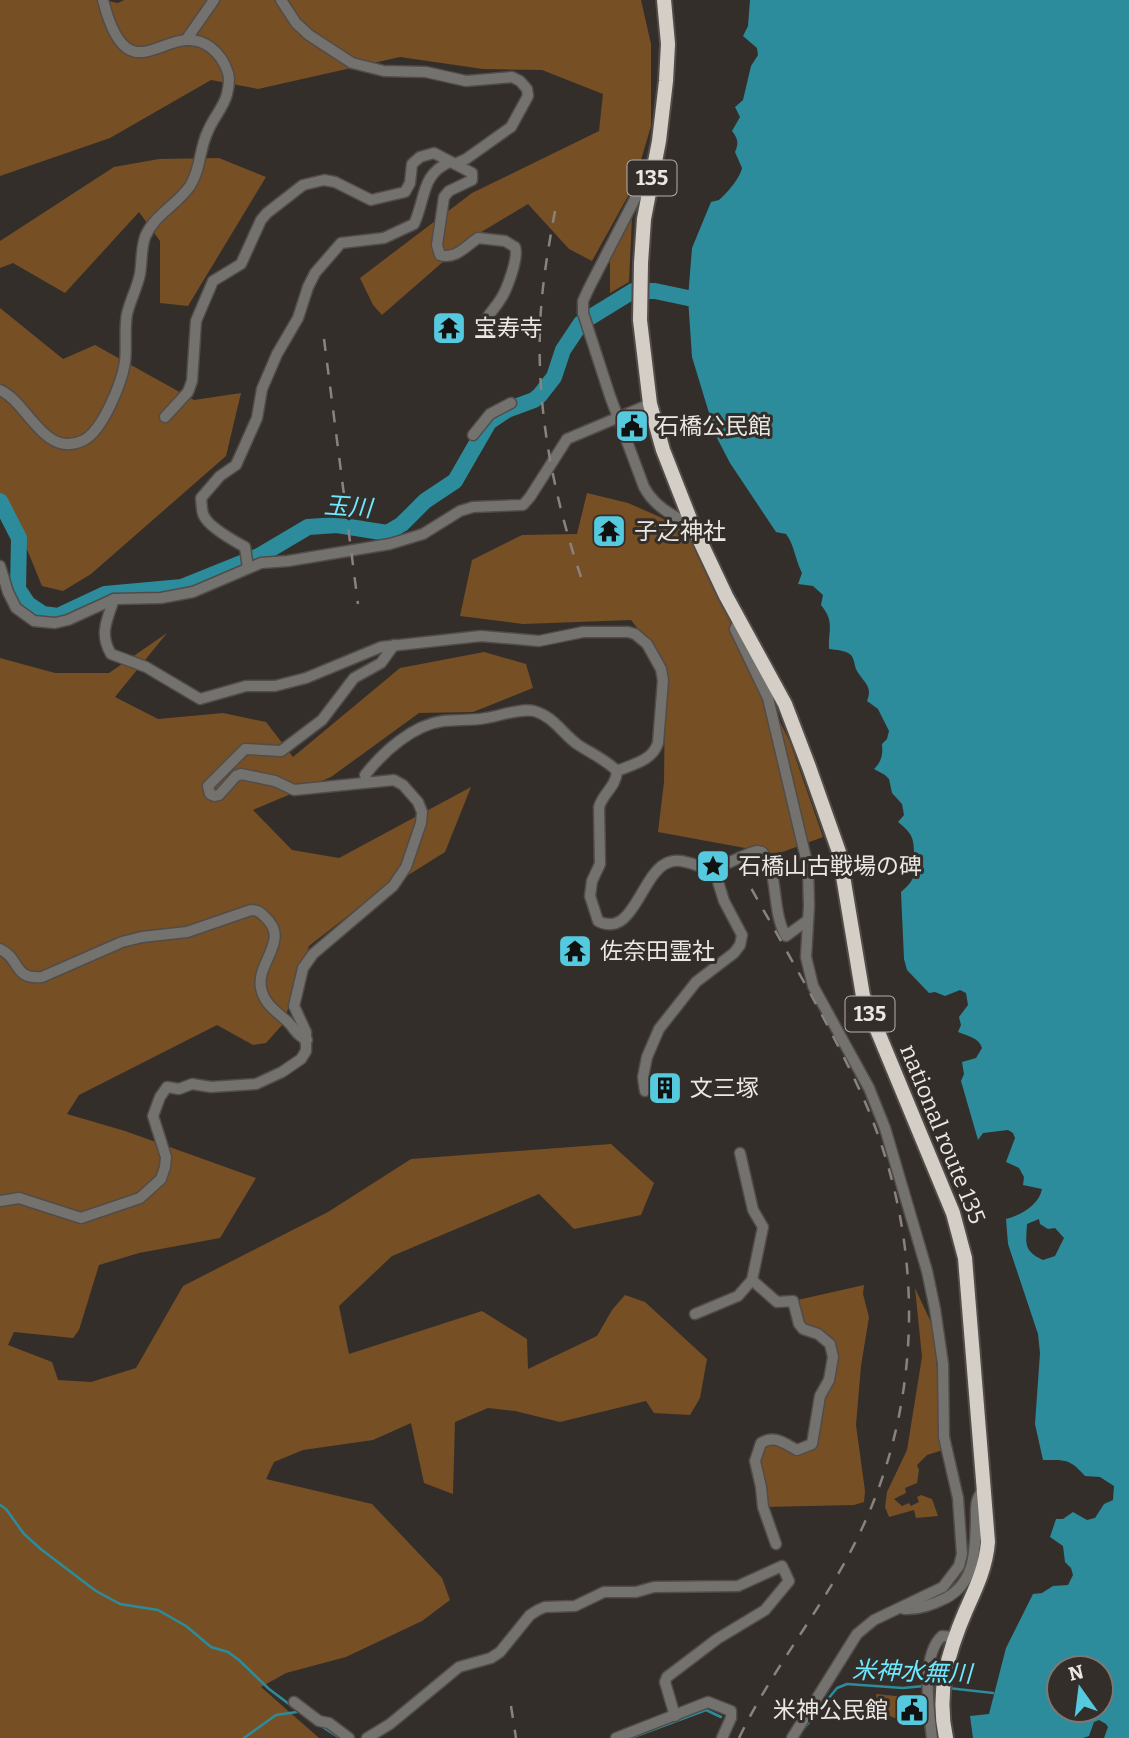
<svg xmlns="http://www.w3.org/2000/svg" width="1129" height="1738" font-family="Bitter,'Noto Sans JP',serif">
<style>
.green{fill:#764f25}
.water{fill:#2c8c9c;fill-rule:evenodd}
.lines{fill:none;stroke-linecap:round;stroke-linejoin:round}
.stream{stroke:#2c8c9c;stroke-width:2.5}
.river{stroke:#2c8c9c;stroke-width:16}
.minor-casing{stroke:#514c48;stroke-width:13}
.highway-casing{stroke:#514c48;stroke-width:18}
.minor{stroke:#74726f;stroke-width:10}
.highway{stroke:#d4cec7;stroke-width:14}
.rail{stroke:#88837f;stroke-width:2.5;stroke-dasharray:12 12;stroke-linecap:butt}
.labels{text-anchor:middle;stroke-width:6;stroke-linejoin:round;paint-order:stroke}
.shield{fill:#342e2a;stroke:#b4b0ac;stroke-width:2}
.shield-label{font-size:21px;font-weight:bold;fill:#ebe8e4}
.poi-label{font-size:23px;fill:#ebe8e4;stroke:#342e2a;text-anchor:start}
.street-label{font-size:23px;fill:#ebe8e4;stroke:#342e2a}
.water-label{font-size:24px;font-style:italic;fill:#6ee9ff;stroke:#342e2a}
</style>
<rect width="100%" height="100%" fill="#342e2a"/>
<!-- green -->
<g class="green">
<path d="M0,0H103L118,3L124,0H641L651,44V126L633,187L592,261L569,249L528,204L468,240L382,315L373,305L360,278L472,193L599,131L603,94L542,70L483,69L400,57L258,89L211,80L110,138L0,176Z"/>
<path d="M219,158L266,177L188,306L160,303V241L139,212L65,293L13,263L0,268V241L114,167L159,159Z"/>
<path d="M632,217L629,282L610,293V259Z"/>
<path d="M0,308L63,359L95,345L194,400L241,393L226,456L91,574L63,591L42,586L17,525L4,505L0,508Z"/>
<path d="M587,493L628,503L660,517L686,533L701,551L717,594L790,742L823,837L777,854L658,832L664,782L665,697L649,643L631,620L523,624L460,616L472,560L522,535L577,534Z"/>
<path d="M167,633L115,697L158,719L223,713L266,722L293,757L400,668L484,652L526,664L533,688L473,712L419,713L331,777L253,810L292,850L339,858L471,787L445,852L367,901L309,946L283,1024L266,1043L253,1045L217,1025L79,1095L67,1114L125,1131L256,1178L220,1238L139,1253L99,1265L79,1330L73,1338L14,1332L8,1345L52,1362L58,1380L91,1382L136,1368L183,1286L328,1212L411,1159L611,1144L654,1183L641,1215L574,1229L539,1194L392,1256L339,1306L349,1354L482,1311L527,1339L528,1369L597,1336L612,1310L625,1295L645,1302L707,1359L700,1398L690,1415L654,1413L646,1401L560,1422L515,1411L488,1408L455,1422L453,1494L424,1483L411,1423L373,1440L303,1450L274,1462L266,1479L372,1504L442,1578L450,1600L422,1621L346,1657L286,1673L261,1687L319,1738H0V658L55,673H109Z"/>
<path d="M864,1285L863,1294L869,1317L861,1366L856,1425L865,1491L864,1502L854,1505L763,1507L757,1452L766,1440L790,1447L812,1444L815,1418L829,1380L830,1344L803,1329L793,1301Z"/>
<path d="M915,1288L935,1331L939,1409L943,1450L927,1455L917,1465L919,1470L917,1483L905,1488L906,1493L894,1499L902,1506L909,1503L911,1506L919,1502L917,1497L921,1495L932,1499L938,1516L916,1518L914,1510L889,1517L885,1507L887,1492L907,1450L922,1357Z"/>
<path d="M876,1694L905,1697L908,1701L900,1706L902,1721L878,1711Z"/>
</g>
<!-- water -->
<path class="water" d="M750,0H1129V1738H1104L1108,1727L1106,1724L1099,1720L1094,1722L1089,1736L1083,1738H973L970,1716L989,1714L1006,1648L1033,1594L1042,1593L1053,1586L1068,1585L1073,1575L1071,1568L1065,1562L1063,1546L1050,1537L1056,1519H1063L1073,1512L1087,1520L1095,1518L1104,1504L1113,1500L1114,1486L1100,1477L1085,1476C1070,1459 1066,1460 1043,1460L1035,1424L1040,1353L1038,1334L1008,1244L1006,1219C1021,1215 1039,1205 1042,1189L1023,1185L1024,1177L1019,1168L1006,1162L1015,1138L1013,1133L1008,1130L983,1133L978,1140L961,1081L964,1074L962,1062L976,1058L982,1048C979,1038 968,1036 958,1032L961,1025L959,1017L968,1005L966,993L960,990L945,996L935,992L929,993L907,970L904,959L901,892C917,878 915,876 910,856L914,852C914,836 910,832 898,822L904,815L902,804L892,793L889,779L885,775L874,769C882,761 883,754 882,744L887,739L889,731L878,709L867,701C873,686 864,683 857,671C854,666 855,660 851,655C845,650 836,650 829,649C828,629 835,622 821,605L823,595L813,586L798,584L802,573C795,560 795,546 786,534L776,532L730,463L716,436L692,357L688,298L692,248L711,202L719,200C727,193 740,178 742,168L735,152C739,143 738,139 732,131L740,117L735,107L743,100L751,66L758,55L757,48L743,36L748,26ZM1039,1219L1040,1224L1048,1229L1055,1228L1064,1238L1055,1256L1043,1260C1023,1251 1026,1243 1027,1224ZM1059,1668H1101V1710H1059Z"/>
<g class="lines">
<!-- stream -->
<g class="stream">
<path d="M0,1505L6,1509L24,1534L42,1550L96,1591L120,1604L158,1610L186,1626L211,1647L228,1652L239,1660L269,1689L309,1719"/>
<path d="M948,1688L993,1693"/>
<path d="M318,1724L340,1738"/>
<path d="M806,1726L837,1688L847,1684L903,1688L924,1686"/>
<path d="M244,1738L276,1715L297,1712"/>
<path d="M631,1738L706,1710L721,1717"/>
</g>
<!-- river -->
<path class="river" d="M0,501L19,538L18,589L28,604L43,614L58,616L105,594L182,587L259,556L308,527L337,525L387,533L402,524L425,501L455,481L489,422L507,410L534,400L540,395L554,377L563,350L581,323L633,291H655L688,298"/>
<!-- minor casing -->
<g class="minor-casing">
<g id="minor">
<path d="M281,0L296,23L309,35L352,63L384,71L426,72L466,81L512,77L520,81L527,89L528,96L511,127L466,159L455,164"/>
<path d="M186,40L214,0"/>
<path d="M652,179L640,189L589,288L583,301V313L610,396L644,487C654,506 673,517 692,524"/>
<path d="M0,390C28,402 44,460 84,440C103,430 122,382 125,362C127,346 124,330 127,314C130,301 137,288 140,274C142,262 141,249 145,237C154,215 177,205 190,186C201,169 199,149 208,131C213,118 224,107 227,94C229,86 230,80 228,73C225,63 218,53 210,47C168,16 129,103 103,0"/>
<path d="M165,417L188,392L192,381L196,321L213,281L241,264L261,220L267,213L303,185L324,180L335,182L371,200L405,192L410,183L412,164L420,157L434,153L472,173V180L449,191L444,197L437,245L440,255C455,260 466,246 478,238L505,241L515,247C519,257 507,290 500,300C496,307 491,311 487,318"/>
<path d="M473,435L490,414L511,403"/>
<path d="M0,566L8,592L16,608L34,621L55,623L68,620L114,599L161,598L193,592L261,563L288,561L390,544L423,534L460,511L473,507L523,505L530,497L567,439L650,404"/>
<path d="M248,568L245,547C234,541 209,527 204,516C201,511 202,504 201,498L220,476L236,465L257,418L262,389L277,354L298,318L308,287L315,273L341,243L384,238L414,224C426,198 421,174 450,162"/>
<path d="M114,599C107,620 99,634 111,654L146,667L200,699L246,686H275L306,678L381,647L481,636L539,641L583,632H628L635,634L647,644L661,669L663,680L658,743C652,761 633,764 617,771"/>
<path d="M739,621L735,629L768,698L808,867L809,906L806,957L813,986L869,1088L885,1128L927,1271L935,1309L943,1364L944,1437L958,1498L962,1554L959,1566L943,1587L874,1620L857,1634L792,1738"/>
<path d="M617,771C616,787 603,793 599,807L600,864L592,881L590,896L598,921C632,939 641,877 665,864C681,855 697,868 712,869C719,869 746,853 757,851L762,852C779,868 771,912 786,936L808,920"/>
<path d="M367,781L365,775C384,751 413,725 443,721C457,719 472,721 486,718C500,716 520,708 534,711C553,716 562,733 577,744C590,753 605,759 617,771"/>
<path d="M0,949C21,959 13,980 42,977L122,942L142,937L187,932L251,910C258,910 260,912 265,917C291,940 256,962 261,988C264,1004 276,1011 288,1022C294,1028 298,1037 307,1040"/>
<path d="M645,1091L643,1077L647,1057L659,1029L696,982L734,953L740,945L742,935L724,901L714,869"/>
<path d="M740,1153L753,1210L763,1227L752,1280L777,1302L793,1301L799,1324L803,1329L818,1334L830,1344L833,1357L829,1380L820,1396L812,1444L797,1450C785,1444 775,1434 761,1443L755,1461L761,1487L763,1507L776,1544"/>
<path d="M0,1201L19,1198L81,1218L140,1198L161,1179L165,1167L166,1157L153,1116L160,1097L167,1087L179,1089L192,1084L211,1087L256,1084L282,1072L301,1059L306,1051V1032L294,1006L303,968L313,954L393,886L406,867L421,823L422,812L418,802L403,785L394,780L294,790L275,781L241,774L236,776L219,795L215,796L210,794L208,786L245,749L281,751L322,720L354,678L381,663L394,645"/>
<path d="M695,1314L738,1296L752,1280"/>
<path d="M904,1609C919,1610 932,1605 946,1598C976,1582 975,1549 976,1520C976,1510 975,1501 981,1493H985"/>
<path d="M294,1702L319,1721L329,1723L349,1738"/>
<path d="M367,1738L390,1724L459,1667L491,1658L500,1652L530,1615L538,1610L545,1607L575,1606L604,1592H636L654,1587L738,1586L782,1566L789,1581L765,1610L717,1639L667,1677L665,1682L675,1716"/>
<path d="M616,1738L708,1702L731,1711V1718L722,1738"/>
<path d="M932,1738C929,1712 920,1656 942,1636L955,1637"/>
</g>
</g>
<!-- highway casing -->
<g class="highway-casing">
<path id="highway" d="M664,0L668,44L666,81L659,141L644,219L641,263L640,320L650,404L663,450L692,524L726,596L785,704L809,767L839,852L863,996L953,1213L965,1258L988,1542C986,1567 976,1588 966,1610C948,1652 936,1692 946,1738"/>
</g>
<!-- minor -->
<use href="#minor" class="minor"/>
<!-- highway -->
<use href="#highway" class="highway"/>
<!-- rail -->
<g class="rail">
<path d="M555,211C548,249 541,290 540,329C537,414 554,497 581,577"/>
<path d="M324,339L358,604"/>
<path d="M511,1706L516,1738"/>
<path d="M739,1738C775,1663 830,1600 864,1524C926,1388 923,1229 861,1093C826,1017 782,944 741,870"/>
</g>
</g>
<!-- icons -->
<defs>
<g id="temple-square" transform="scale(1.75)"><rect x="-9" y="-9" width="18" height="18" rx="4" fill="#55cadf" stroke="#342e2a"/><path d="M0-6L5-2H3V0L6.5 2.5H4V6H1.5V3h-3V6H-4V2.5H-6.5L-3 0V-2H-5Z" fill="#111"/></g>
<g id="civic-square" transform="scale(1.75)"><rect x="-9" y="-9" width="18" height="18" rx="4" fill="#55cadf" stroke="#342e2a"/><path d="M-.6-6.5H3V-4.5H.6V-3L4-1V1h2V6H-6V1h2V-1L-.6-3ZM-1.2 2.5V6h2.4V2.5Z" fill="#111"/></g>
<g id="sight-square" transform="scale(1.75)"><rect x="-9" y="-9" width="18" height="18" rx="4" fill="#55cadf" stroke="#342e2a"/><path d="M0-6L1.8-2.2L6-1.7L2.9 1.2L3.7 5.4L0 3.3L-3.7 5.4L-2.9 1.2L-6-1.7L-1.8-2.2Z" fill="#111"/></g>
<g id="building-square" transform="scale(1.75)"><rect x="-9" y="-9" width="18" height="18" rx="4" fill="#55cadf" stroke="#342e2a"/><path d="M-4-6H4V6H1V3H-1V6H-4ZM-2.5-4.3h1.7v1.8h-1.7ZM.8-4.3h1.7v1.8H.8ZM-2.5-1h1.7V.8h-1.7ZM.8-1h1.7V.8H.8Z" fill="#111"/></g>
</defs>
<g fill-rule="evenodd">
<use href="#temple-square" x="449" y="328"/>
<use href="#civic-square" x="632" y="426"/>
<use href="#temple-square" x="609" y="531"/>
<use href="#sight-square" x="713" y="866"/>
<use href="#temple-square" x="575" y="951"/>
<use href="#building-square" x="665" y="1088"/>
<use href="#civic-square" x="912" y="1710"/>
</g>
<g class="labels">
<!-- shield labels -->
<g class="shield">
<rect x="627.5" y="160.5" width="49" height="35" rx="5"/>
<rect x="845.5" y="996.5" width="49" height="35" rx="5"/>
</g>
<g class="shield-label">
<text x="652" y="185">135</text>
<text x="870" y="1021">135</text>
</g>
<!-- poi labels -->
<g class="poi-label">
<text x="474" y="336">宝寿寺</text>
<text x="656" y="434">石橋公民館</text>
<text x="634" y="539">子之神社</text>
<text x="738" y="874">石橋山古戦場の碑</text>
<text x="600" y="959">佐奈田霊社</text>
<text x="690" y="1096">文三塚</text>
<text x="888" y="1718" text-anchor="end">米神公民館</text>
</g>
<!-- street labels -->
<g class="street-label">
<text transform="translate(943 1134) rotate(68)" y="8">national route 135</text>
</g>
<!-- water labels -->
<g class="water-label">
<text transform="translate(348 507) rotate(4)" y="8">玉川</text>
<text transform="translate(912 1672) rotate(2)" y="8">米神水無川</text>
</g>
</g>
<!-- north arrow -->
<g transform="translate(1080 1689) rotate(346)"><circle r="33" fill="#342e2a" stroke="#7d7874" stroke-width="2"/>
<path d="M0-5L12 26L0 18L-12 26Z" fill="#55cadf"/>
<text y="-10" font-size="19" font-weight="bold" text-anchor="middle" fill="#ebe8e4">N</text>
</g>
</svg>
